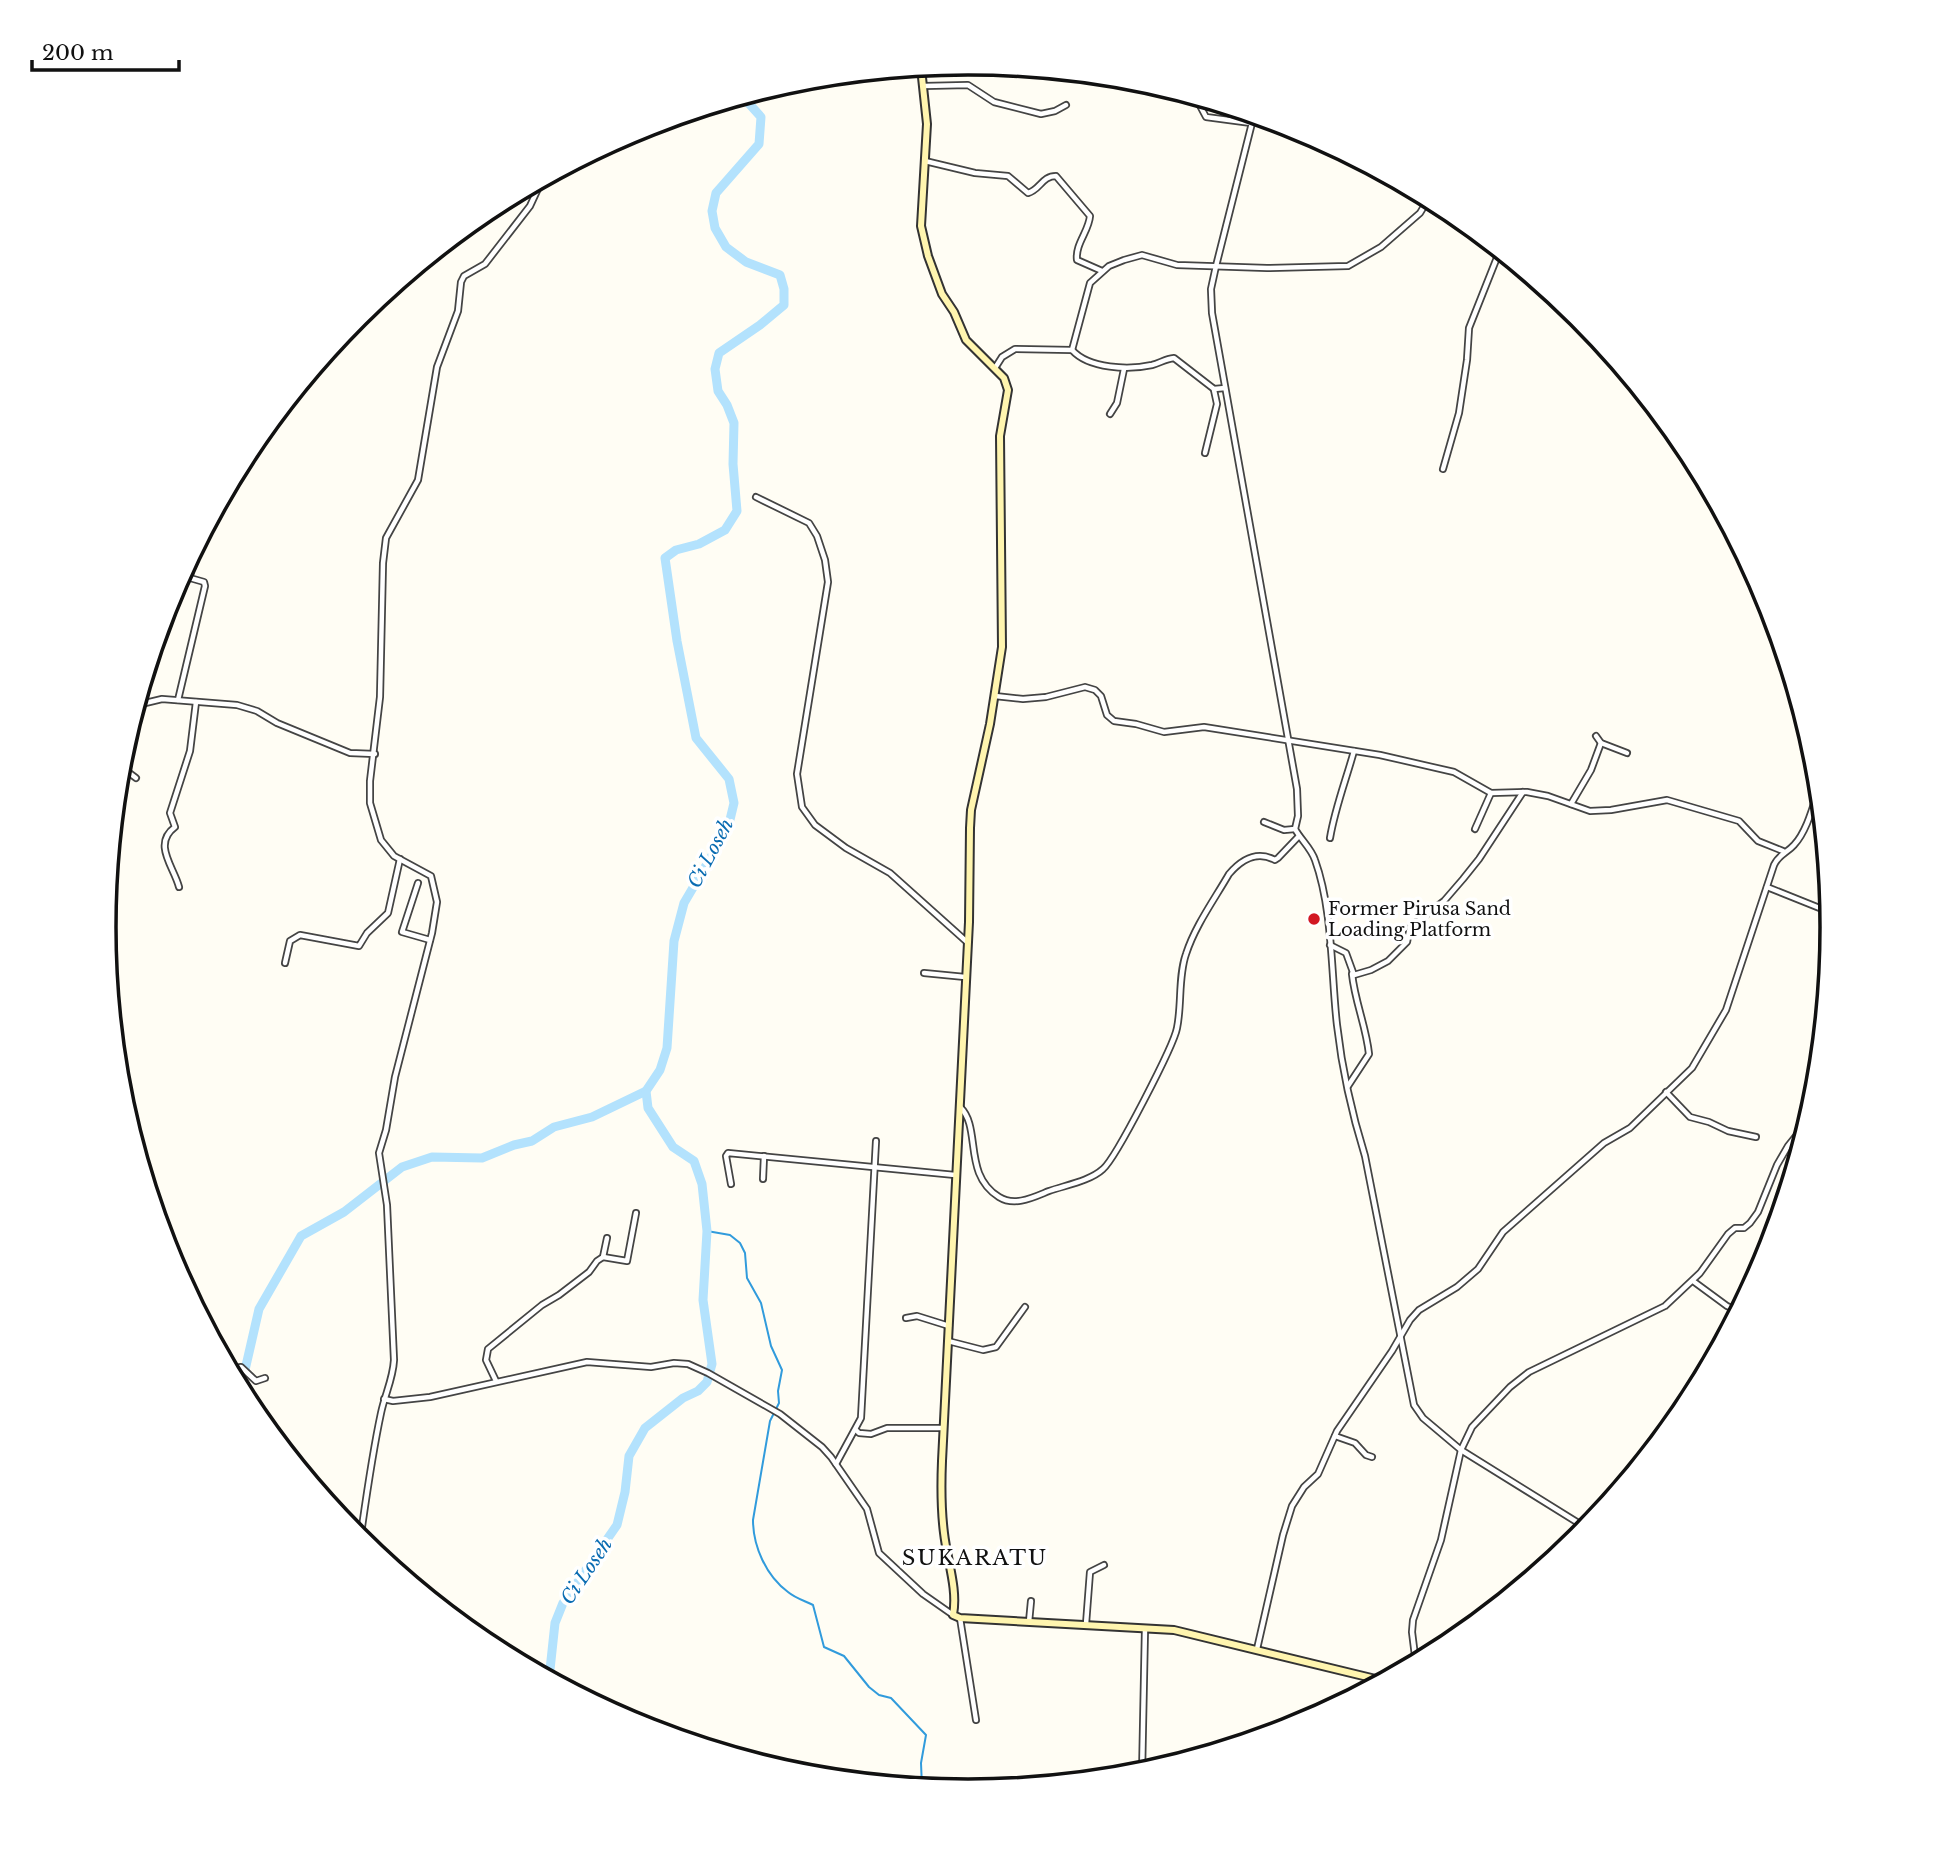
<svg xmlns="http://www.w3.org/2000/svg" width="1937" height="1855" font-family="'Libre Baskerville',serif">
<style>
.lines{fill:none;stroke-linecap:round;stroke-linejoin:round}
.stream{stroke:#319bdc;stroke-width:2}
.river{stroke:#b3e2fd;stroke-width:9}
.street-casing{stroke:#444;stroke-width:8}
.secondary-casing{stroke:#333;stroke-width:10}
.street{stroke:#fff;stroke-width:4.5}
.secondary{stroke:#fff5af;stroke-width:6}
.poi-dot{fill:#d21823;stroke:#fff;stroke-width:2.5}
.labels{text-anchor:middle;stroke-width:7;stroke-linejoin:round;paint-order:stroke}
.poi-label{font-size:18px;fill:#111;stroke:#fff;text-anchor:start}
.water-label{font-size:19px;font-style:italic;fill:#0a6cb2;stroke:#fff}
.quarter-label{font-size:21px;letter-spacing:2px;fill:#111;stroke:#fff}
.rim{fill:none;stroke:#111;stroke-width:3.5}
</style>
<rect width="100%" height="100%" fill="#fffdf4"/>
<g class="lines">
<!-- stream -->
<path class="stream" d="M707,1231L730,1235L740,1243L745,1253L747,1278L761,1303L771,1346L782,1370L778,1391L779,1403L770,1421L753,1520C753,1546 766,1576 788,1592C795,1598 805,1601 813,1605L824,1647L844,1656L869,1687L879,1695L891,1698L926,1735L921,1763L922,1787"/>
<!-- river -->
<g class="river">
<path d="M232,1374L245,1370L259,1309L301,1236L344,1212L402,1167L432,1157L482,1158L514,1145L532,1141L554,1127L592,1117L646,1091"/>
<path d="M549,1679L555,1623L563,1603L617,1525L625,1492L629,1456L645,1428L683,1398L698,1391L707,1382L712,1364L703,1300L707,1231L702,1184L694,1161L673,1147L648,1108L646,1091L660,1070L667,1048L674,941L684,903L728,828L734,803L729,779L696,738L677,641L665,558L676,550L699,544L725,530L737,511L733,464L734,423L727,405L718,391L715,369L719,353L760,325L784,305V289L780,275L746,262L726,247L715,228L712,211L716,193L759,144L761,117L743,97"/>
</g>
<!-- street casing -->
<g class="street-casing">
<g id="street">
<path d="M924,86L968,85L994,102L1041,114L1055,111L1066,105"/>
<path d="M1187,96L1197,100L1206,117L1251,123"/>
<path d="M1254,115L1216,266L1211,289L1212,313L1297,789L1298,816L1295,829C1301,840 1311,848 1315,860C1333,910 1331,973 1337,1025C1342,1069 1352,1114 1365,1156L1414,1405L1423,1418L1461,1450L1588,1529"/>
<path d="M925,161L975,173L1008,176L1028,193C1040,190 1042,176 1056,176L1090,216C1089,231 1075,244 1077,260L1102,271"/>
<path d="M1072,350C1089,369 1129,370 1152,365C1160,363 1165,359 1174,358L1214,389L1225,388"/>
<path d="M995,368L1002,357L1015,349L1072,350L1090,283L1109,266L1124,260L1142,255L1177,265L1267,268L1348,266L1381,247L1420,213L1429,198"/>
<path d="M1110,414L1117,403L1124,369"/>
<path d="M1205,453L1217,404L1214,390"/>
<path d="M1443,469L1459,413L1467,360L1469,328L1500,250"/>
<path d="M756,497L809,523L817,536L825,560L828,582L797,774L802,807L815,825L846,848L890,873L967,942"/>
<path d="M995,696L1023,699L1046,697L1085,687L1095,690L1101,696L1107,715L1114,721L1136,724L1164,732L1204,727L1380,755L1454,772L1491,793L1527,792L1548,796L1590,811L1611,810L1667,800L1739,821L1758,841L1783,851"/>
<path d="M178,700L205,586L204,582L190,578L191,567"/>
<path d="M137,705L162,699L237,705L257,711L277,723L350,753L375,754"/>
<path d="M1596,736L1601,743L1627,753"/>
<path d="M120,766L136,778"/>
<path d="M1571,804L1591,770L1601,743"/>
<path d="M1264,822L1284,830L1295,829"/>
<path d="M1475,829L1491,793"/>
<path d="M1330,838C1335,808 1346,780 1354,751"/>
<path d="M418,883L402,932L430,940"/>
<path d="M179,887C174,867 152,844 175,827L170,813L190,751L196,702"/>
<path d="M1767,887L1832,913"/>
<path d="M1330,945L1346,953L1354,975L1371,970L1388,961L1407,942L1410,927L1444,901L1463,879L1479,859L1523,792"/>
<path d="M285,963L290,941L300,935L359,946L367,933L388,913L400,859"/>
<path d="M924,973L965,977"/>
<path d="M1348,1086L1369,1054C1366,1026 1355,1002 1352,974"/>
<path d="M1666,1092L1690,1117L1709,1122L1728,1131L1756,1137"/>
<path d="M960,1107C982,1128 962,1174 999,1197C1015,1207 1034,1197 1049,1191C1066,1185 1090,1181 1103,1169C1116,1158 1174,1045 1177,1028C1182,1004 1178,977 1186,954C1195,926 1214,900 1229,874C1241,860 1256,850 1275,860L1278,858L1299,836"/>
<path d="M763,1179L764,1156"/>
<path d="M731,1184L726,1156L728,1153L955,1175"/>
<path d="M603,1257L627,1261L636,1213"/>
<path d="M1693,1281L1727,1306L1739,1311"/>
<path d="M906,1318L917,1316L949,1326"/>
<path d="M948,1341L983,1350L996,1347L1025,1307"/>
<path d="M229,1369L241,1367L256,1381L265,1378"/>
<path d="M496,1381L486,1360L488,1349L542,1305L559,1295L589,1272L597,1261L603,1257L607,1238"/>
<path d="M384,1399L393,1401L430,1397L587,1362L651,1367L674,1363L688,1364L708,1373L780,1414L822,1447L831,1457L867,1509L879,1553L923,1594L953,1615"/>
<path d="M856,1430L859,1433L871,1434L887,1428H943"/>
<path d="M1335,1436L1355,1443L1366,1455L1372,1457"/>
<path d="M836,1464L861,1418L876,1141"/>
<path d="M360,1541C366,1498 372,1455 381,1413C385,1394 393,1379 394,1360L387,1205L379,1153L386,1130L395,1077L432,933L437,902L431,876L394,856L381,840L370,803V781L380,697L383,563L386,538L418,480L437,367L458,311L461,282L464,276L485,264L530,206L542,180"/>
<path d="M960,1618L976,1720"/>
<path d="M1029,1622L1031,1601"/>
<path d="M1086,1624L1090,1572L1104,1565"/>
<path d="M1257,1649L1283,1535L1292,1506L1304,1487L1318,1474L1337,1431L1392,1351L1410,1320L1419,1310L1457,1287L1478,1269L1503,1232L1604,1143L1630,1128L1692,1068L1726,1010L1774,865C1779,854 1787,853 1794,845C1807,831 1813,806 1819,788"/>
<path d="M1416,1664L1412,1632L1413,1620L1441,1540L1461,1450L1472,1427L1510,1387L1529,1372L1665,1306L1700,1273L1728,1234L1735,1228H1744L1750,1223L1758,1212L1777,1165L1788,1146L1808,1121L1819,1071"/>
<path d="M1142,1774L1145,1629"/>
</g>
</g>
<!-- secondary casing -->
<g class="secondary-casing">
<path id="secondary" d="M921,68L927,124L921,226L928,256L942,294L954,312L966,340L1004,378L1008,390L1000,436L1002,647L990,724L971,810L970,828L969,922L942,1461C941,1485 941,1509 944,1533C947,1560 958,1589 953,1615L960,1618L1174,1630L1384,1681"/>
</g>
<!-- street -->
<use href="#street" class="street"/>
<!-- secondary -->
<use href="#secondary" class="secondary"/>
</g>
<!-- markers -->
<circle class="poi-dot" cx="1314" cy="919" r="7"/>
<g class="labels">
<!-- poi labels -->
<g class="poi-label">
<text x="1328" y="915">Former Pirusa Sand<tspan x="1328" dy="21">Loading Platform</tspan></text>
</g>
<!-- water labels -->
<g class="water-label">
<text transform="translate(710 853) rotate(-62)" y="7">Ci Loseh</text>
<text transform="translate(586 1571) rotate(-56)" y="7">Ci Loseh</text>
</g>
<!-- quarter labels -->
<g class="quarter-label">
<text x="975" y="1565">SUKARATU</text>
</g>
</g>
<!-- crop -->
<path d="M0 0H1937V1855H0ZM116 927a852 852 0 1 1 1704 0a852 852 0 1 1-1704 0Z" fill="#fff" fill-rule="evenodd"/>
<path class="rim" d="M116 927a852 852 0 1 1 1704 0a852 852 0 1 1-1704 0Z"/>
<!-- scale -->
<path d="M32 60v10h147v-10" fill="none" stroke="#111111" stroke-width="3.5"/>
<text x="42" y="60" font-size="21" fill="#111111" stroke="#ffffff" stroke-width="5" paint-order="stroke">200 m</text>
</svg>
